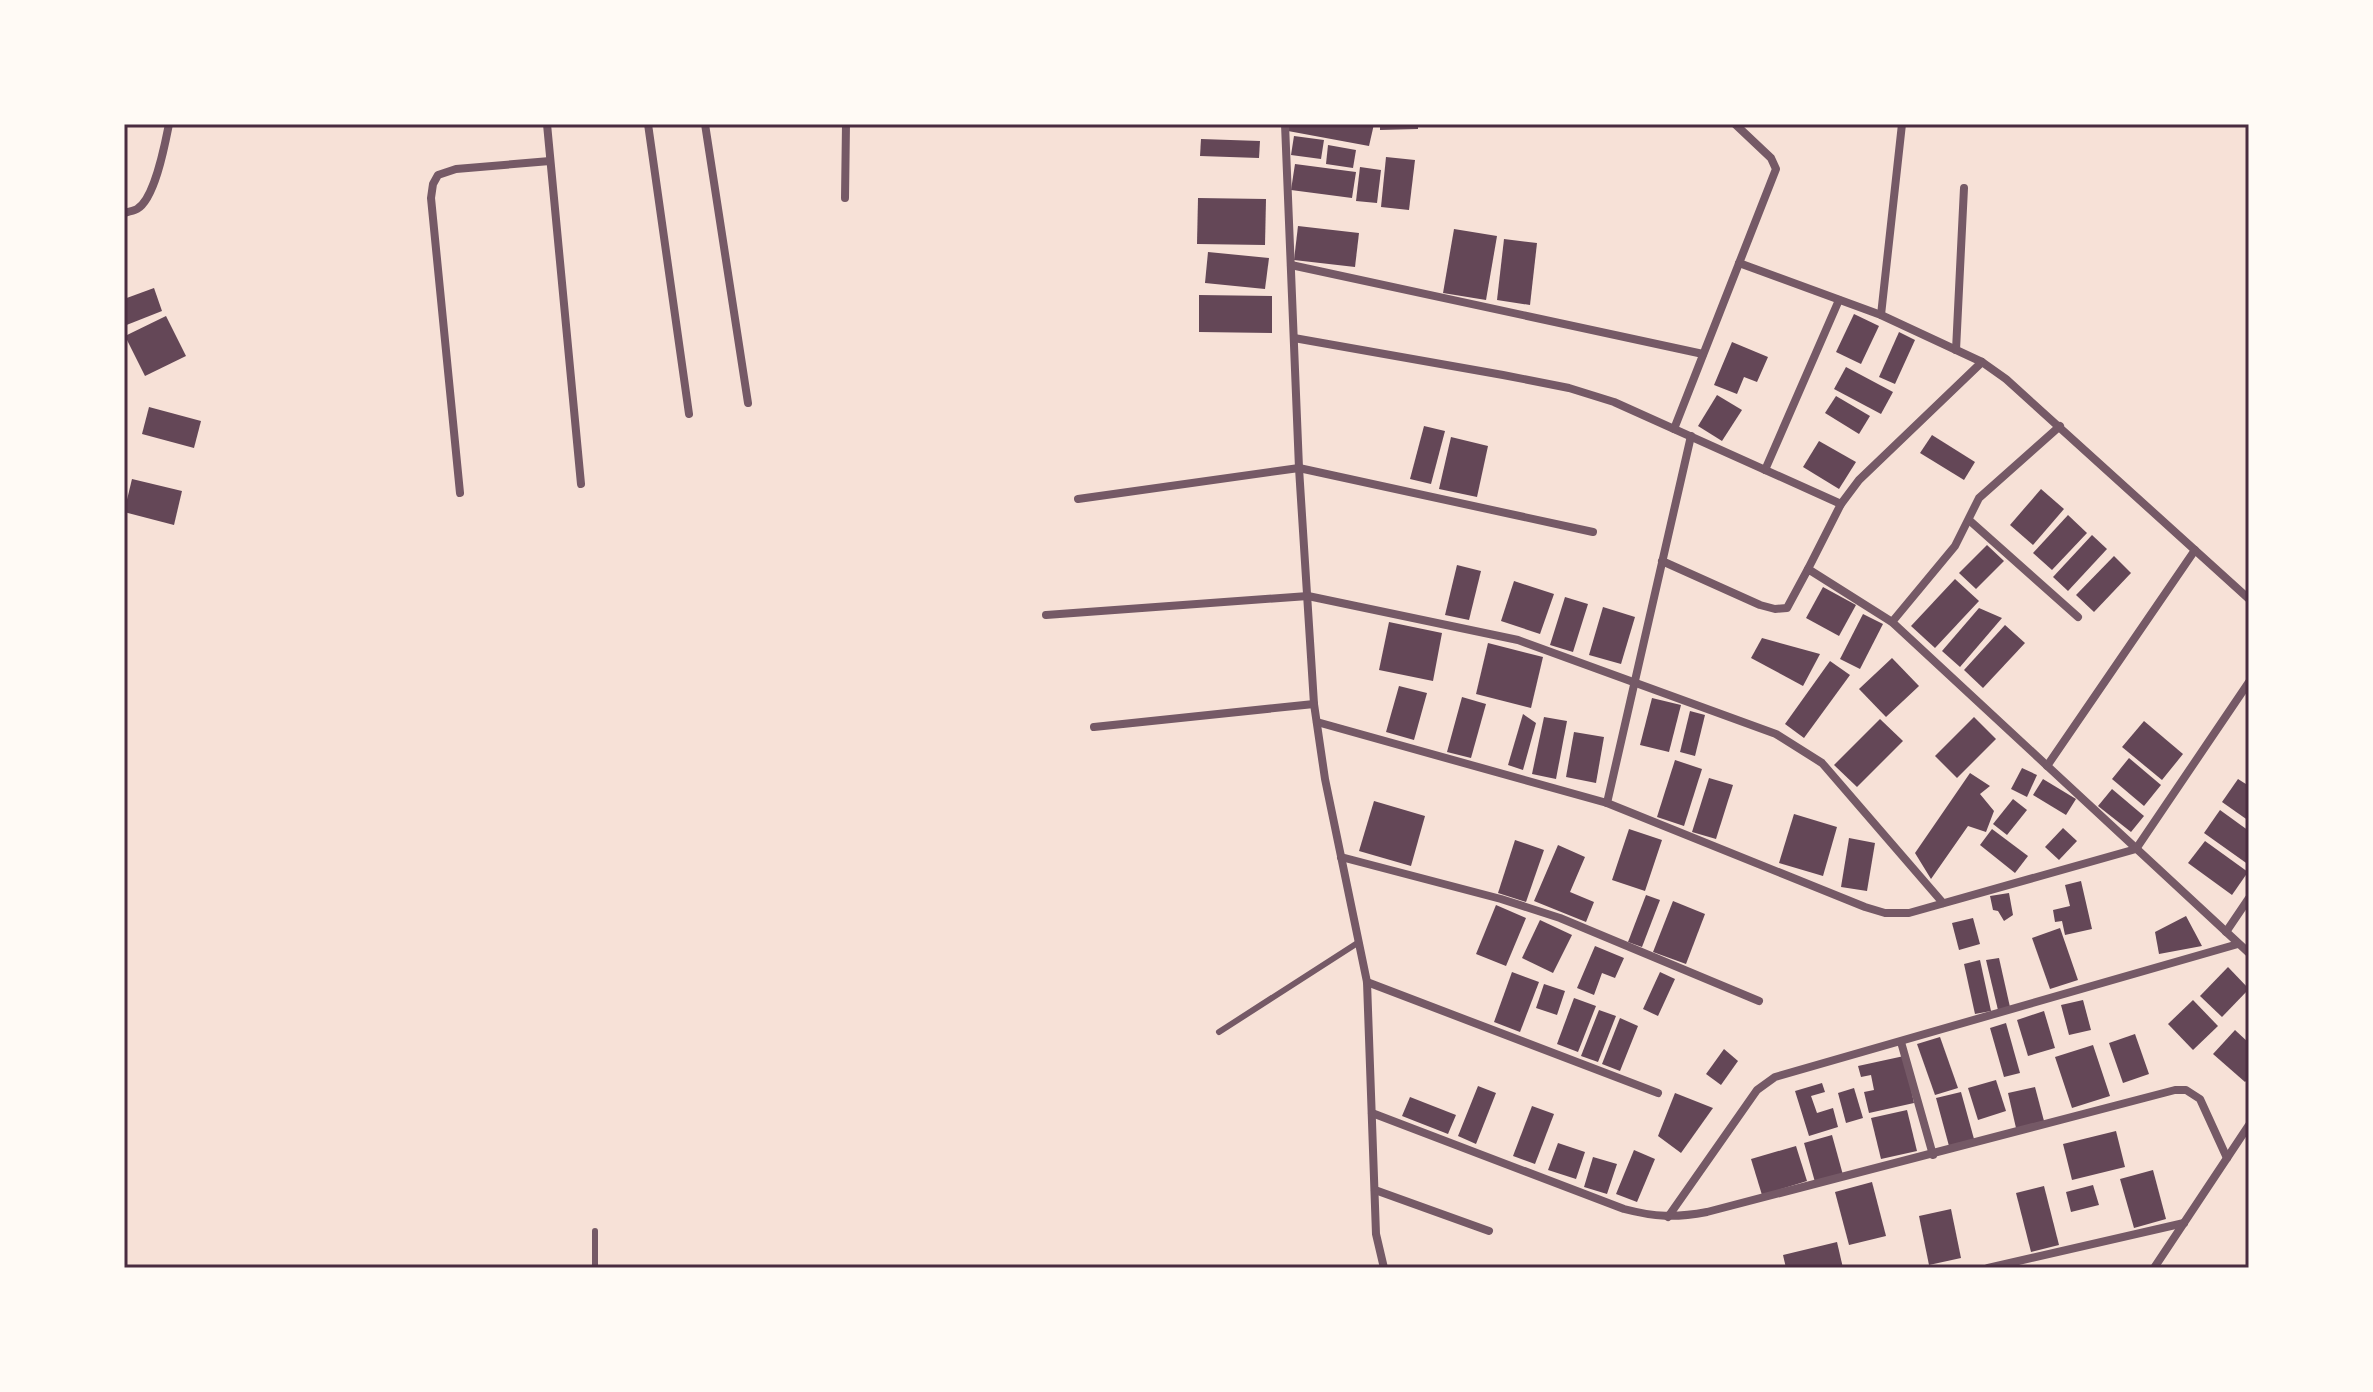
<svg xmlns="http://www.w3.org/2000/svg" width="2373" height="1392" font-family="'Public Sans',sans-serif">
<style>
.building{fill:#644757}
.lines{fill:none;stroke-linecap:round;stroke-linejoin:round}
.service{stroke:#755966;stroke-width:6}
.minor{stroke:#755966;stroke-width:8}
.neatline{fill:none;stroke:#4a2c40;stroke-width:3}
</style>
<rect width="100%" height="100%" fill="#f7e1d7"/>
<!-- building -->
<g class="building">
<path d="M1289,124H1374L1369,146L1288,131Z"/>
<path d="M1380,124H1418V129L1380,130Z"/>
<path d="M1294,136L1324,140L1321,159L1291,155Z"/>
<path d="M1201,139L1260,141L1259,158L1200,156Z"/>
<path d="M1328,145L1356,150L1353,168L1326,164Z"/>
<path d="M1386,157L1415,160L1409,210L1381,207Z"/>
<path d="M1295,164L1356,172L1352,198L1291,190Z"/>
<path d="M1360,167L1381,170L1377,203L1356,201Z"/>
<path d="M1198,198L1266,199L1265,245L1197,244Z"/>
<path d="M1298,226L1359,233L1355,267L1294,260Z"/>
<path d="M1454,229L1497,236L1486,300L1443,293Z"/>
<path d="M1504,239L1537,243L1530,305L1497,300Z"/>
<path d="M1208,252L1269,258L1265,289L1205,283Z"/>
<path d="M154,288L162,311L124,326V299Z"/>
<path d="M1199,295L1272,296V333L1199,332Z"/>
<path d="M1854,314L1879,326L1861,364L1836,352Z"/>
<path d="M166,316L186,356L145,376L125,336Z"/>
<path d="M1899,332L1915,340L1895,384L1879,377Z"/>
<path d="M1732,342L1768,357L1757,382L1744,377L1737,394L1714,385Z"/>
<path d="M1846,367L1893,392L1881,414L1834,389Z"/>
<path d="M1717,395L1742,410L1722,441L1698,426Z"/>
<path d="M1836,396L1870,416L1859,434L1825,413Z"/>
<path d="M149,407L201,421L194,448L142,434Z"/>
<path d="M1424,426L1445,431L1431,484L1410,479Z"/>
<path d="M1932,435L1975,462L1964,480L1920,453Z"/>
<path d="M1451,437L1488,446L1477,497L1439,489Z"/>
<path d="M1819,441L1856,462L1839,489L1803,467Z"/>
<path d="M132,479L182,491L174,525L124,512Z"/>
<path d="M2041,489L2064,509L2033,545L2010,525Z"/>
<path d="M2068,515L2087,533L2052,570L2033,553Z"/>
<path d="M2092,535L2107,549L2068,591L2053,577Z"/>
<path d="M1987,545L2004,561L1976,589L1959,573Z"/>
<path d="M2114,556L2131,573L2094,612L2076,595Z"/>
<path d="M1457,565L1481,571L1469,620L1445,615Z"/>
<path d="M1955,579L1979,601L1935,648L1911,626Z"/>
<path d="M1514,581L1554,594L1540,634L1501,621Z"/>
<path d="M1823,587L1856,605L1839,636L1806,618Z"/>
<path d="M1565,597L1588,604L1573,652L1550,645Z"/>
<path d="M1603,607L1635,617L1621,664L1589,655Z"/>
<path d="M1979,608L2002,618L1960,667L1942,651Z"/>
<path d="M1863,614L1883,624L1860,669L1840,659Z"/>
<path d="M1389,622L1442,633L1433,681L1379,670Z"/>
<path d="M2005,625L2025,643L1983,688L1964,670Z"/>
<path d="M1762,638L1820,654L1803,686L1751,658Z"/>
<path d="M1488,643L1543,657L1531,708L1476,694Z"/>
<path d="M1892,658L1919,686L1886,717L1859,689Z"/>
<path d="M1830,661L1850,675L1804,738L1785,724Z"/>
<path d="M1399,686L1427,693L1414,740L1386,732Z"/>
<path d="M1462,697L1486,704L1471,758L1447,752Z"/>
<path d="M1652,698L1681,705L1669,752L1640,745Z"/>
<path d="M1690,711L1705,715L1695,756L1680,752Z"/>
<path d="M1523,714L1536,723L1523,770L1508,765Z"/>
<path d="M1544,717L1567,721L1556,779L1532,774Z"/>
<path d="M1974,717L1996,739L1957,778L1935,756Z"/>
<path d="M1880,719L1903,741L1857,787L1834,765Z"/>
<path d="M2144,721L2183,754L2162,780L2122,747Z"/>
<path d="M1574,732L1604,737L1596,783L1566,777Z"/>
<path d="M2129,758L2161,785L2144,806L2112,779Z"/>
<path d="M1675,760L1702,769L1684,826L1657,817Z"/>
<path d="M2022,768L2037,775L2027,797L2011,789Z"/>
<path d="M1970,773L1990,786L1980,794L1994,811L1986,832L1968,826L1931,879L1915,853Z"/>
<path d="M1709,778L1733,785L1716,839L1692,832Z"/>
<path d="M2043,779L2076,799L2066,815L2033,795Z"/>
<path d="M2238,779L2249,786V821L2222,802Z"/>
<path d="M2112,789L2144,816L2131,832L2098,806Z"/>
<path d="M2013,799L2027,810L2007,835L1993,824Z"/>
<path d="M1374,801L1425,816L1411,866L1359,851Z"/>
<path d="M2220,810L2249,831V865L2204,833Z"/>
<path d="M1794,814L1837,827L1823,876L1779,863Z"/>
<path d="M2063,828L2077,841L2059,860L2045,847Z"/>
<path d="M1629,829L1662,840L1645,891L1612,880Z"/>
<path d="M1992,829L2028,856L2015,873L1980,845Z"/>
<path d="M1849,838L1875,843L1867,891L1841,887Z"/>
<path d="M1515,840L1544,850L1526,902L1498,893Z"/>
<path d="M2205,841L2248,872L2232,895L2188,863Z"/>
<path d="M1558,845L1585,857L1570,892L1594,902L1586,922L1534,901Z"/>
<path d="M2081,881L2092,929L2065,935L2062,921L2055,922L2053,910L2070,906L2065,885Z"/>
<path d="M2009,893L2013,915L2004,921L1998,911L1993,910L1990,896Z"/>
<path d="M1646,895L1660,900L1642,947L1628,942Z"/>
<path d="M1673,901L1705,914L1686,964L1653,952Z"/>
<path d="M1496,905L1526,918L1506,966L1476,954Z"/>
<path d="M2186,916L2202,946L2159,954L2155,932Z"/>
<path d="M1973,918L1980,944L1959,950L1952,923Z"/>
<path d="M1540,920L1572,935L1553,973L1522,958Z"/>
<path d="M2060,928L2078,980L2050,989L2032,938Z"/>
<path d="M1595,946L1624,958L1615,978L1602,973L1594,995L1577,988Z"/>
<path d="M1999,958L2010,1007L1998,1010L1986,960Z"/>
<path d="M1980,960L1991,1011L1975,1014L1964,964Z"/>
<path d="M2228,967L2249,989L2222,1017L2200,996Z"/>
<path d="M1512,972L1539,982L1520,1032L1494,1022Z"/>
<path d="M1660,972L1675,979L1658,1016L1643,1009Z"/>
<path d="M1544,984L1565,991L1557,1015L1536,1008Z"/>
<path d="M1574,998L1596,1006L1578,1052L1557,1044Z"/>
<path d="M2083,1000L2091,1030L2069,1035L2061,1005Z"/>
<path d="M2193,1000L2218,1026L2193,1050L2168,1024Z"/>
<path d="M1599,1010L1616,1016L1598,1062L1581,1056Z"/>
<path d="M2044,1011L2055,1048L2028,1056L2017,1020Z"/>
<path d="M1620,1018L1638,1026L1620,1071L1602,1064Z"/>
<path d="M2006,1023L2020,1073L2004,1077L1990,1028Z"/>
<path d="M2235,1030L2249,1043V1078L2245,1082L2213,1054Z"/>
<path d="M2135,1034L2149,1074L2123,1083L2109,1043Z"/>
<path d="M1940,1037L1958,1088L1935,1095L1917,1044Z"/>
<path d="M2093,1045L2110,1096L2072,1108L2055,1057Z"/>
<path d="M1724,1049L1738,1061L1721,1085L1706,1074Z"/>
<path d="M1904,1056L1914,1103L1869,1113L1864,1092L1874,1090L1871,1075L1861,1077L1858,1066Z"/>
<path d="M1996,1080L2006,1111L1978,1120L1968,1088Z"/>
<path d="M1822,1083L1825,1092L1811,1096L1817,1113L1833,1108L1838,1127L1809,1136L1795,1091Z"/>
<path d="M1478,1086L1496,1093L1476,1144L1458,1136Z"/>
<path d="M2035,1087L2044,1121L2016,1128L2008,1093Z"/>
<path d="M1854,1088L1863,1118L1846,1123L1838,1093Z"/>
<path d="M1961,1092L1974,1139L1949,1146L1936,1098Z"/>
<path d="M1675,1093L1713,1108L1681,1153L1658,1136Z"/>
<path d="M1410,1097L1456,1115L1448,1134L1402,1116Z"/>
<path d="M1532,1106L1554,1114L1535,1164L1513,1156Z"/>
<path d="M1907,1110L1917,1151L1881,1159L1871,1118Z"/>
<path d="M2116,1131L2125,1167L2072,1180L2063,1144Z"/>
<path d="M1832,1135L1843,1175L1815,1182L1804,1143Z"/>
<path d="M1558,1143L1585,1152L1576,1179L1548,1170Z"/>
<path d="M1796,1146L1807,1181L1762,1195L1751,1159Z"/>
<path d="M1634,1150L1655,1159L1637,1202L1616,1194Z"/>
<path d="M1593,1157L1617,1164L1607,1194L1584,1187Z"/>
<path d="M2153,1170L2166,1219L2134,1228L2120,1179Z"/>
<path d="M1872,1182L1886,1236L1849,1245L1835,1192Z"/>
<path d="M2093,1185L2099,1205L2071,1212L2066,1192Z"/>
<path d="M2044,1186L2059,1245L2031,1252L2016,1193Z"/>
<path d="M1951,1209L1961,1258L1929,1265L1919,1216Z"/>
<path d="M1837,1242L1843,1268H1786L1783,1255Z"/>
</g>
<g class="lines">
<!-- service -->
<g class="service">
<path d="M1219,1032L1359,942"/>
<path d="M595,1268V1231"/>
</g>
<!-- minor -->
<g class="minor">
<path d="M547,124L581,484"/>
<path d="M648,124L689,414"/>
<path d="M705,124L748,403"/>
<path d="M1285,124L1299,468L1314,704L1325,779L1367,982L1376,1234L1384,1268"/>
<path d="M1902,124L1881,315L1982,362L2006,379L2249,599"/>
<path d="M845,198L846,124"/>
<path d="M124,213C128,212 133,211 137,209C155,199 165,144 169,124"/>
<path d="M1739,263L1881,315"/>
<path d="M1291,265L1703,354"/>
<path d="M1294,338L1503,375L1569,388L1614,402L1841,504"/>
<path d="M1956,350L1964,188"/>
<path d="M1674,429L1776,169L1771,158L1735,124"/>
<path d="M1765,470L1839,300"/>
<path d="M460,493L431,198L433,184L438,175L456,169L550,161"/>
<path d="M1078,499L1299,468L1593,532"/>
<path d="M1969,520L2078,617"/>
<path d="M1662,561L1760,605L1775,609L1787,608L1808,569L1892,622L2249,953"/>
<path d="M1808,569L1841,504L1859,480L1982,362"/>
<path d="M1046,615L1308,596L1518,640L1776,734L1822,763L1943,903"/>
<path d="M1892,622L1955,546L1979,498L2060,426"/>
<path d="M1317,722L1607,803L1865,907L1885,913H1909L2136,849L2249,682"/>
<path d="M1094,727L1314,704"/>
<path d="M2047,766L2195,550"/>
<path d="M1607,803L1691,436"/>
<path d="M1341,857L1501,899L1560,918L1759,1001"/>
<path d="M2226,932L2249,898"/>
<path d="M1367,982L1658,1093"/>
<path d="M1901,1042L1933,1155"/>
<path d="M1372,1113L1624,1209C1655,1217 1675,1218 1707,1212L2175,1090H2186L2200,1099L2227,1158"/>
<path d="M1375,1190L1489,1231"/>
<path d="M1668,1217L1757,1090L1775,1077L2238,944"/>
<path d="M1988,1268L2184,1223"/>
<path d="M2154,1268L2249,1125"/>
</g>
</g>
<!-- border -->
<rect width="2373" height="1392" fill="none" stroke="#fffaf5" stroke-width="252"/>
<rect x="126" y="126" width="2121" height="1140" class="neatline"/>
</svg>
